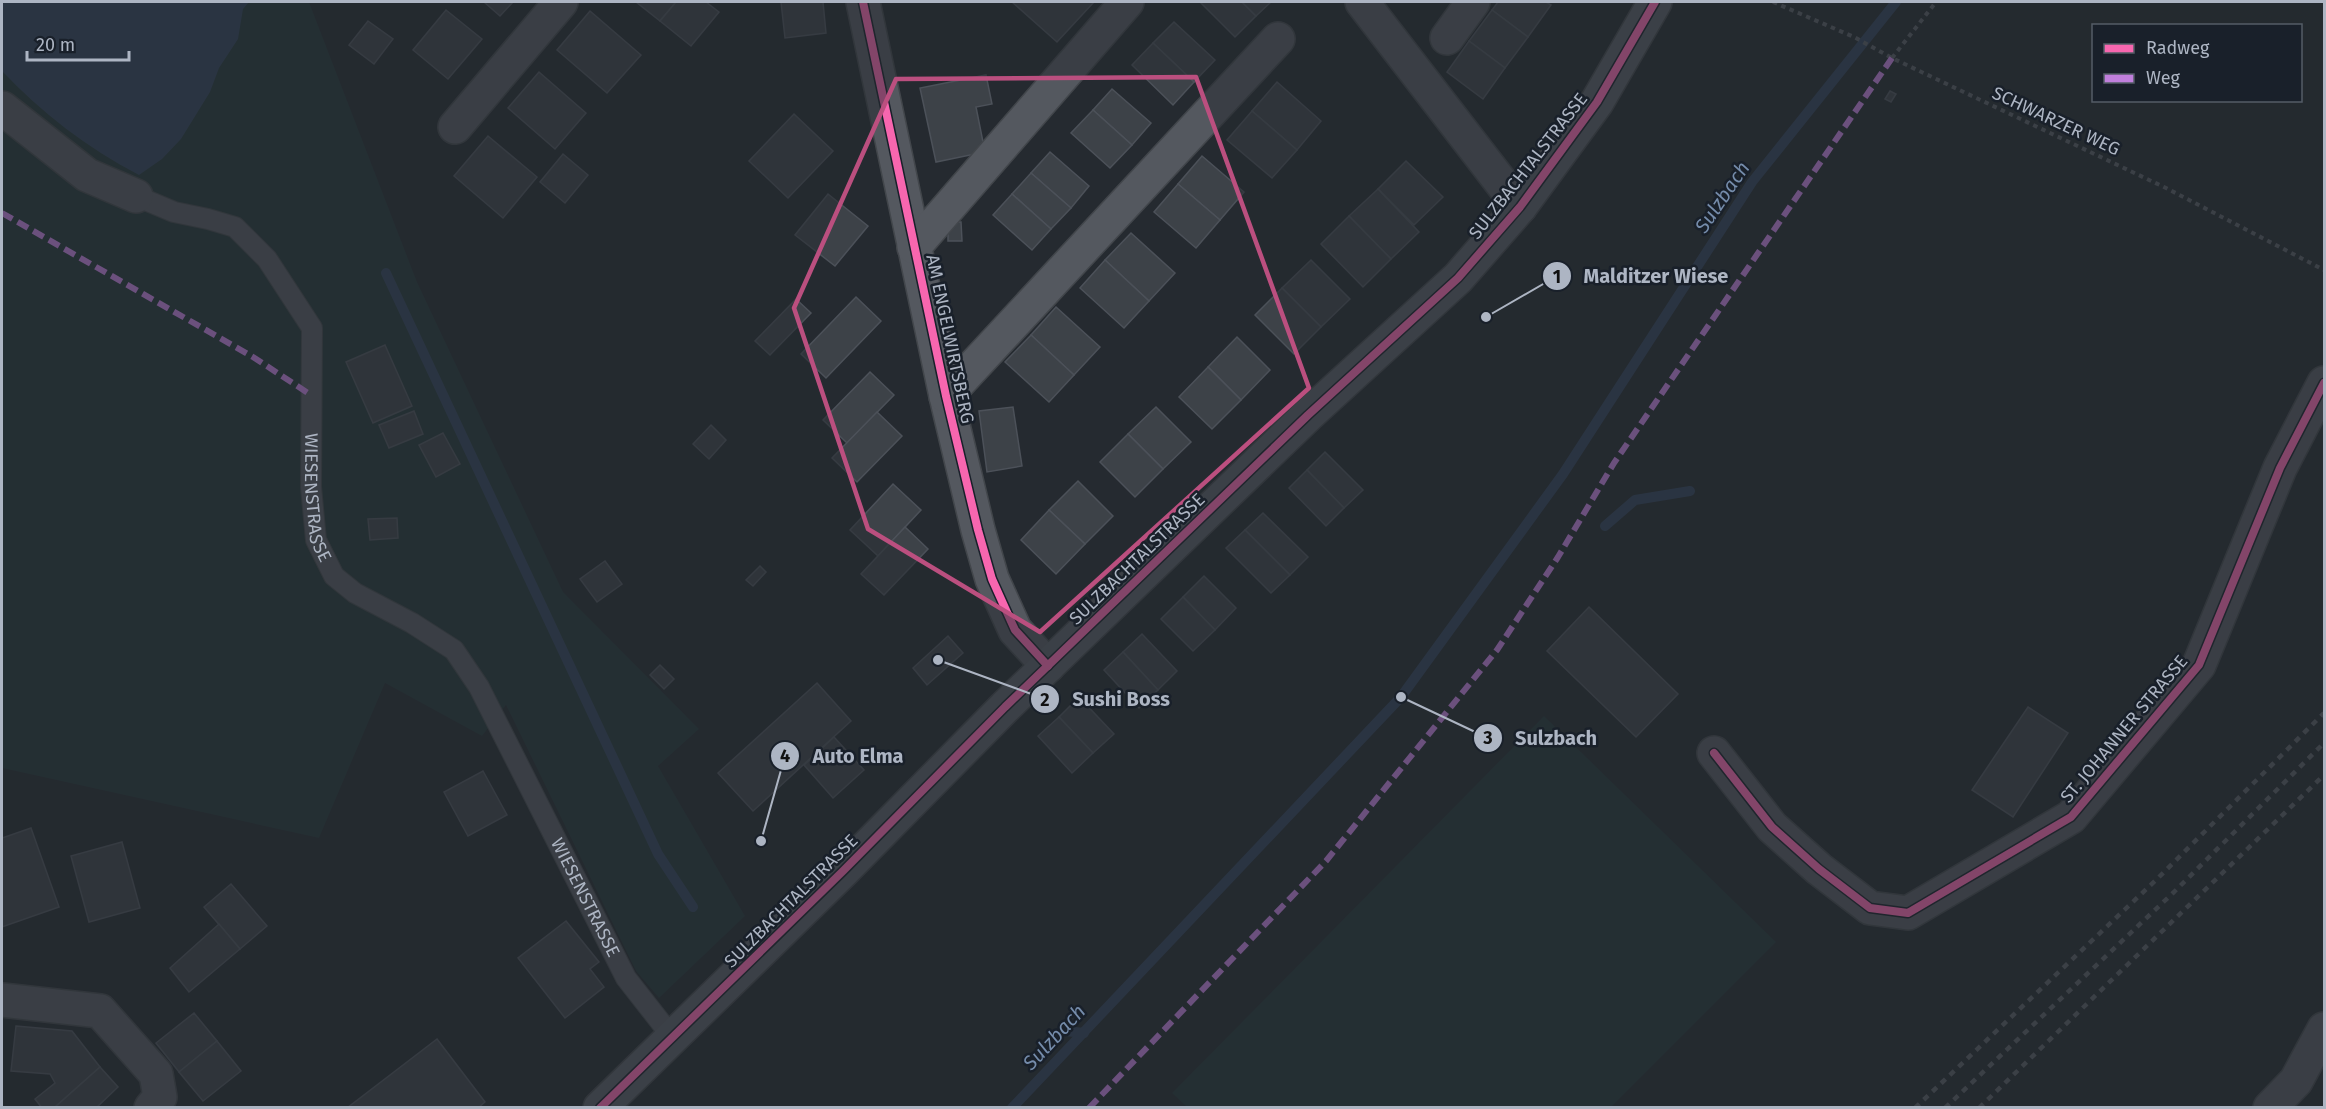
<svg xmlns="http://www.w3.org/2000/svg" width="2326" height="1109" font-family="'Fira Sans',sans-serif">
<style>
.green{fill:#253638}
.water{fill:#324259}
.lines{fill:none;stroke-linecap:round;stroke-linejoin:round}
.stream{stroke:#324259;stroke-width:10}
.building{fill:#3d4248;stroke:#4c5159;stroke-width:1.5}
.service-casing{stroke:#42464b;stroke-width:22}
.minor-casing{stroke:#42464b;stroke-width:36}
.secondary-casing{stroke:#42464b;stroke-width:36}
.path{stroke:#585c63;stroke-width:4;stroke-dasharray:4.5 4.5;stroke-linecap:butt}
.service{stroke:#54585f;stroke-width:20}
.minor{stroke:#54585f;stroke-width:33}
.secondary{stroke:#585c64;stroke-width:33}
.rail{stroke:#585c62;stroke-width:4.5;stroke-dasharray:6 6;stroke-linecap:butt}
.quiet{stroke:#c07fdc;stroke-width:6;stroke-dasharray:12 6;stroke-linecap:butt}
.cycleway-casing{stroke:#19202a;stroke-width:11}
.cycleway{stroke:#f766af;stroke-width:8}
.marked{fill:none;stroke:#bb4f7f;stroke-width:4.5;stroke-linejoin:round}
.labels{text-anchor:middle;stroke-width:5;stroke-linejoin:round;paint-order:stroke}
.street-label{font-size:18px;fill:#adb5c3;stroke:#19202a}
.water-label{font-size:20px;font-style:italic;fill:#758cab;stroke:#19202a}
.leader{fill:none;stroke:#adb5c3;stroke-width:2}
.callout-dot{fill:#adb5c3;stroke:#19202a;stroke-width:2}
.mark-label{font-size:18px;text-anchor:middle;font-weight:bold;fill:#111}
.callout-label{font-size:20px;text-anchor:middle;font-weight:bold;fill:#adb5c3;stroke:#19202a;stroke-width:5;stroke-linejoin:round;paint-order:stroke}
</style>
<rect width="100%" height="100%" fill="#252a30"/>
<!-- green -->
<g class="green">
<path d="M2,2H309L417,282L563,592L699,729L658,766L745,916L659,998L636,971L506,705L482,736L385,683L319,838L2,768Z"/>
<path d="M1544,716L1776,942L1611,1107H1187L1172,1093Z"/>
</g>
<!-- water -->
<path class="water" d="M2,2H249L243,9L238,39L219,68L210,92L181,139L162,159L139,175C87,148 42,113 2,71Z"/>
<g class="lines">
<!-- stream -->
<g class="stream">
<path d="M386,273L658,854L693,907"/>
<path d="M1605,526L1635,500L1690,491"/>
<path d="M1065,1031L1084,1033"/>
<path d="M1012,1108L1401,697L1563,474L1752,182L1896,2"/>
</g>
</g>
<!-- building -->
<g class="building">
<path d="M484,2H513L500,16Z"/>
<path d="M636,2H676L660,21Z"/>
<path d="M676,2H706L719,12L691,46L660,21Z"/>
<path d="M781,2H823L826,33L785,38Z"/>
<path d="M1012,2H1094L1057,42Z"/>
<path d="M1200,2H1242L1256,16L1235,37Z"/>
<path d="M1242,2H1271L1256,16Z"/>
<path d="M1498,2H1546L1551,5L1528,37L1492,10Z"/>
<path d="M446,10L482,39L448,79L413,50Z"/>
<path d="M1492,10L1528,37L1505,68L1469,41Z"/>
<path d="M590,11L641,55L607,93L557,50Z"/>
<path d="M368,21L393,39L374,64L349,45Z"/>
<path d="M1174,22L1215,60L1194,82L1153,43Z"/>
<path d="M1469,41L1505,68L1483,99L1447,72Z"/>
<path d="M1153,43L1194,82L1173,105L1132,65Z"/>
<path d="M539,72L586,113L555,149L508,108Z"/>
<path d="M986,75L992,104L976,107L985,152L936,162L920,88Z"/>
<path d="M1277,82L1321,121L1297,150L1252,111Z"/>
<path d="M1112,89L1151,123L1132,145L1093,110Z"/>
<path d="M1890,91L1896,94L1891,102L1885,99Z"/>
<path d="M1093,110L1132,145L1110,168L1071,133Z"/>
<path d="M1252,111L1297,150L1272,178L1227,140Z"/>
<path d="M794,114L833,151L788,198L749,161Z"/>
<path d="M488,136L537,177L503,218L454,176Z"/>
<path d="M1050,152L1089,186L1071,208L1031,173Z"/>
<path d="M563,154L588,175L565,203L540,182Z"/>
<path d="M1202,156L1244,192L1220,220L1178,184Z"/>
<path d="M1406,161L1443,197L1414,225L1378,189Z"/>
<path d="M1031,173L1071,208L1051,229L1012,194Z"/>
<path d="M1178,184L1220,220L1196,248L1154,212Z"/>
<path d="M1378,189L1419,232L1391,259L1349,216Z"/>
<path d="M828,194L868,226L835,266L795,235Z"/>
<path d="M1012,194L1051,229L1032,250L993,215Z"/>
<path d="M1349,216L1391,259L1363,287L1321,244Z"/>
<path d="M948,222H961L962,241H948Z"/>
<path d="M1131,233L1175,273L1149,301L1105,260Z"/>
<path d="M1105,260L1149,301L1124,328L1080,288Z"/>
<path d="M1311,260L1350,299L1321,327L1282,288Z"/>
<path d="M1282,288L1321,327L1294,354L1255,315Z"/>
<path d="M856,297L881,321L826,378L801,354Z"/>
<path d="M796,299L811,313L770,355L755,341Z"/>
<path d="M1056,307L1100,347L1074,375L1031,335Z"/>
<path d="M1031,335L1074,375L1049,402L1005,362Z"/>
<path d="M1237,337L1270,370L1241,400L1208,367Z"/>
<path d="M385,345L412,406L373,423L346,362Z"/>
<path d="M1208,367L1241,400L1212,429L1179,397Z"/>
<path d="M870,372L894,395L847,443L823,420Z"/>
<path d="M1013,407L1022,466L987,472L979,411Z"/>
<path d="M1156,407L1191,442L1163,469L1128,434Z"/>
<path d="M414,411L423,434L389,448L379,425Z"/>
<path d="M877,412L902,436L857,482L832,458Z"/>
<path d="M711,425L726,440L709,459L693,444Z"/>
<path d="M443,433L460,464L436,477L419,445Z"/>
<path d="M1128,434L1163,469L1135,497L1100,462Z"/>
<path d="M1325,452L1363,490L1344,508L1307,470Z"/>
<path d="M1307,470L1344,508L1326,526L1289,488Z"/>
<path d="M1078,481L1113,516L1085,544L1049,510Z"/>
<path d="M893,484L921,510L878,556L850,530Z"/>
<path d="M1049,510L1085,544L1056,574L1021,540Z"/>
<path d="M1263,513L1308,557L1290,575L1245,530Z"/>
<path d="M397,518L398,538L370,540L368,519Z"/>
<path d="M905,527L928,549L884,595L861,574Z"/>
<path d="M1245,530L1290,575L1271,593L1226,548Z"/>
<path d="M605,561L622,584L597,602L580,579Z"/>
<path d="M760,566L766,572L753,586L746,580Z"/>
<path d="M1204,576L1236,608L1215,630L1183,597Z"/>
<path d="M1183,597L1215,630L1193,651L1161,619Z"/>
<path d="M1589,607L1678,694L1636,737L1547,651Z"/>
<path d="M1142,634L1177,671L1158,690L1123,652Z"/>
<path d="M948,636L963,653L927,685L913,668Z"/>
<path d="M1123,652L1158,690L1139,708L1104,670Z"/>
<path d="M660,665L674,679L664,689L650,675Z"/>
<path d="M817,683L851,721L753,811L718,773Z"/>
<path d="M1079,697L1114,734L1093,753L1059,717Z"/>
<path d="M2028,707L2068,733L2013,817L1972,790Z"/>
<path d="M1059,717L1093,753L1072,773L1038,736Z"/>
<path d="M834,737L864,770L833,798L804,765Z"/>
<path d="M483,771L507,815L468,836L444,792Z"/>
<path d="M31,828L59,907L2,927V838Z"/>
<path d="M122,842L140,908L89,922L71,856Z"/>
<path d="M231,884L267,926L240,949L204,907Z"/>
<path d="M566,921L599,962L590,969L604,987L565,1018L518,958Z"/>
<path d="M219,924L240,949L189,992L170,968Z"/>
<path d="M194,1013L217,1041L179,1072L156,1043Z"/>
<path d="M16,1026L72,1031L100,1067L54,1108H42L35,1099L55,1083L50,1074L11,1071Z"/>
<path d="M437,1039L485,1102L478,1108H347Z"/>
<path d="M217,1041L241,1071L203,1101L179,1072Z"/>
<path d="M100,1067L118,1087L96,1108H54Z"/>
</g>
<g class="lines">
<!-- service casing -->
<g class="service-casing">
<g id="service">
<path id="s1" d="M136,196L174,212L208,219L235,227L267,259L312,328L311,487L316,540L334,576L355,593L412,623L454,650L479,687L626,978L673,1038"/>
</g>
</g>
<!-- minor casing -->
<g class="minor-casing">
<g id="minor">
<path d="M863,2L946,396L978,530L992,579L1015,630L1048,666"/>
<path d="M1362,2L1520,207"/>
<path d="M1447,38L1473,2"/>
<path d="M2,108L87,175L136,196"/>
<path d="M455,127L561,2"/>
<path d="M914,247L1127,2"/>
<path d="M946,396L1278,39"/>
<path d="M1714,753L1772,827L1819,869L1870,908L1908,913L2071,817L2199,665L2280,468L2324,383"/>
<path d="M2,1000L100,1011L156,1074L160,1097L151,1108"/>
<path d="M2270,1108L2296,1081L2324,1029"/>
</g>
</g>
<!-- secondary casing -->
<g class="secondary-casing">
<path id="secondary" d="M600,1108L843,871L1005,707L1308,415L1458,278L1520,207L1597,102L1655,2"/>
</g>
<!-- path -->
<g class="path">
<path d="M1773,2L1854,37L1892,58L2166,188L2324,270"/>
<path d="M1892,58L1936,2"/>
</g>
<!-- service -->
<use href="#service" class="service"/>
<!-- minor -->
<use href="#minor" class="minor"/>
<!-- secondary -->
<use href="#secondary" class="secondary"/>
<!-- rail -->
<g class="rail">
<path d="M1915,1108L2156,880L2324,713"/>
<path d="M1945,1108L2174,892L2324,743"/>
<path d="M1979,1108L2324,775"/>
</g>
<!-- quiet -->
<g class="quiet">
<path d="M2,213L253,357L311,395"/>
<path d="M1089,1108L1326,861L1497,650L1558,557L1614,463L1892,58"/>
</g>
<!-- cycleway casing -->
<g class="cycleway-casing">
<g id="cycleway">
<path d="M863,2L946,396L978,530L992,579L1015,630L1048,666"/>
<path d="M1714,753L1772,827L1819,869L1870,908L1908,913L2071,817L2199,665L2280,468L2324,383"/>
<path d="M600,1108L843,871L1005,707L1308,415L1458,278L1520,207L1597,102L1655,2"/>
</g>
</g>
<!-- cycleway -->
<use href="#cycleway" class="cycleway"/>
</g>
<!-- marked area -->
<path d="M0 0H2326V1109H0ZM1196,77L1309,388L1040,632L868,529L794,308L896,79Z" fill="#252a30" fill-opacity=".55" fill-rule="evenodd"/>
<path class="marked" d="M1196,77L1309,388L1040,632L868,529L794,308L896,79Z"/>
<g class="labels">
<!-- street labels -->
<g class="street-label">
<text transform="translate(2056 121) rotate(25)" y="6">SCHWARZER WEG</text>
<text transform="translate(1528 166) rotate(-52)" y="6">SULZBACHTALSTRASSE</text>
<text transform="translate(950 339) rotate(78)" y="6">AM ENGELWIRTSBERG</text>
<text dy="6" stroke="none"><textPath href="#s1" startOffset="402">WIESENSTRASSE</textPath></text>
<text transform="translate(1137 559) rotate(-44)" y="6">SULZBACHTALSTRASSE</text>
<text transform="translate(2124 729) rotate(-50)" y="6">ST. JOHANNER STRASSE</text>
<text dy="6" stroke="none"><textPath href="#s1" startOffset="906">WIESENSTRASSE</textPath></text>
<text transform="translate(791 901) rotate(-45)" y="6">SULZBACHTALSTRASSE</text>
</g>
<!-- water labels -->
<g class="water-label">
<text transform="translate(1722 197) rotate(-56)" y="7">Sulzbach</text>
<text transform="translate(1054 1037) rotate(-47)" y="7">Sulzbach</text>
</g>
</g>
<!-- callouts -->
<path class="leader" d="M1486 317L1557 276M938 660L1045 699M1401 697L1488 738M761 841L785 756"/>
<g class="callout-dot">
<circle cx="1486" cy="317" r="6"/>
<circle cx="938" cy="660" r="6"/>
<circle cx="1401" cy="697" r="6"/>
<circle cx="761" cy="841" r="6"/>
<circle cx="1557" cy="276" r="15"/>
<circle cx="1045" cy="699" r="15"/>
<circle cx="1488" cy="738" r="15"/>
<circle cx="785" cy="756" r="15"/>
</g>
<g class="mark-label">
<text x="1557" y="283">1</text>
<text x="1045" y="706">2</text>
<text x="1488" y="744">3</text>
<text x="785" y="762">4</text>
</g>
<g class="callout-label">
<text x="1656" y="283">Malditzer Wiese</text>
<text x="1121" y="706">Sushi Boss</text>
<text x="1556" y="745">Sulzbach</text>
<text x="858" y="763">Auto Elma</text>
</g>
<!-- border -->
<rect width="2326" height="1109" fill="none" stroke="#adb5c3" stroke-width="6"/>
<!-- legend -->
<rect x="2092" y="24" width="210" height="78" fill="#19202a" stroke="#545c67" stroke-width="1.5"/>
<rect x="2104" y="44" width="30" height="9" fill="#f766af" stroke="#545c67" stroke-width="1.5"/>
<text x="2146" y="54" font-size="18" fill="#adb5c3">Radweg</text>
<rect x="2104" y="74" width="30" height="9" fill="#c07fdc" stroke="#545c67" stroke-width="1.5"/>
<text x="2146" y="84" font-size="18" fill="#adb5c3">Weg</text>
<!-- scale -->
<path d="M27 51v9h102v-9" fill="none" stroke="#adb5c3" stroke-width="3"/>
<text x="36" y="51" font-size="18" fill="#adb5c3" stroke="#19202a" stroke-width="4.5" paint-order="stroke">20 m</text>
</svg>
